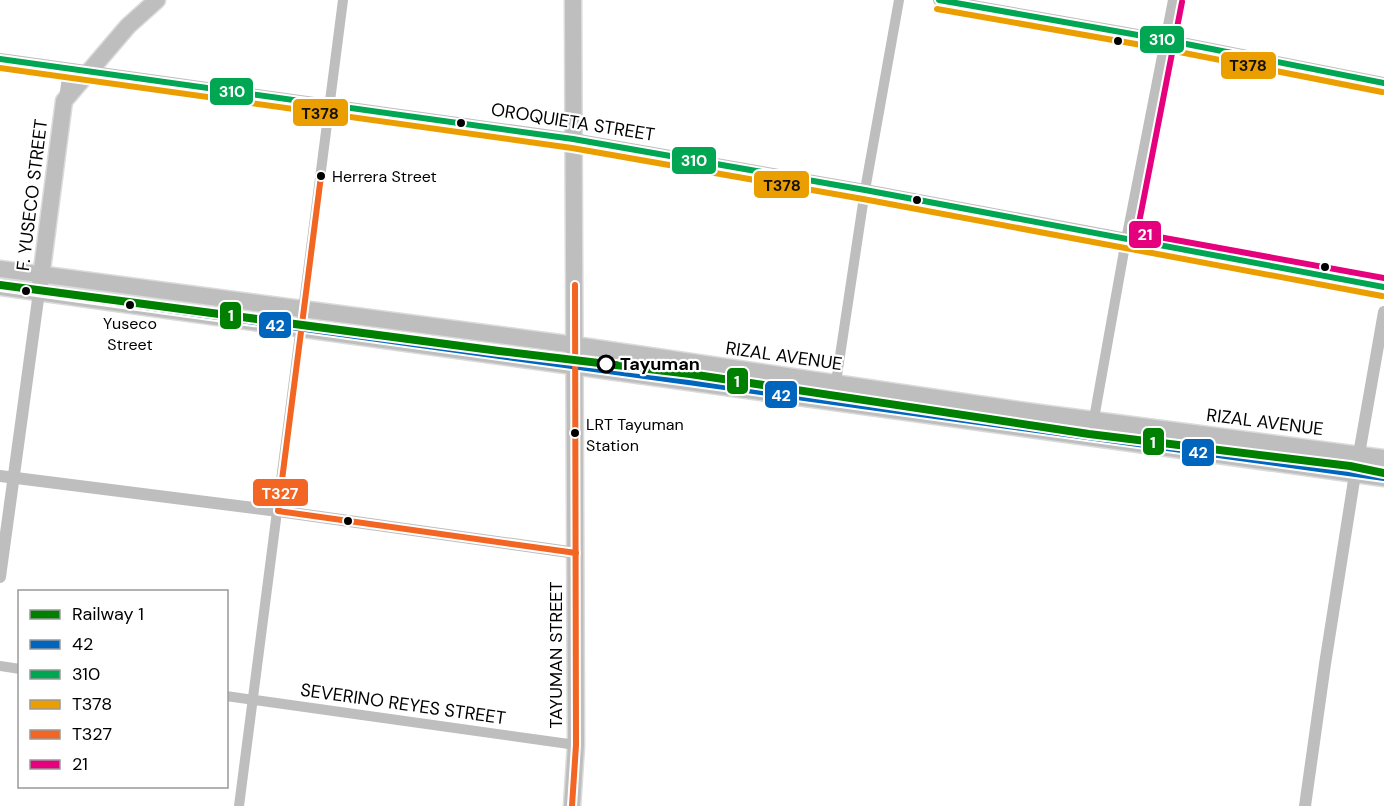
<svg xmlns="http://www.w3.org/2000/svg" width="1384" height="806" font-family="'DM Sans',sans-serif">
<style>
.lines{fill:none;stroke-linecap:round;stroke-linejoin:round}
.primary-casing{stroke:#dbdbdb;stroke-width:19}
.minor{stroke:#bebebe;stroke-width:10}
.tertiary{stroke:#bebebe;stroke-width:12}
.primary{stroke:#bebebe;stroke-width:16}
.bus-1-casing{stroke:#fff;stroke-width:10}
.bus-2-casing{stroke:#fff;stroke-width:10}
.bus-3-casing{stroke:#fff;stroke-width:10}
.bus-4-casing{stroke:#fff;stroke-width:10}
.bus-5-casing{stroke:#fff;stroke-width:10}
.bus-1{stroke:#0065bd;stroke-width:6}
.bus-2{stroke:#00a651;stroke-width:6}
.bus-3{stroke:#eb9e00;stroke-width:6}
.bus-4{stroke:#f26522;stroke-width:6}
.bus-5{stroke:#e5007d;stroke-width:6}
.rail-1-casing{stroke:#fff;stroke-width:12}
.rail-1{stroke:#008000;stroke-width:8}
.bus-dot{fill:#000;stroke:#fff;stroke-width:2}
.stop-dot{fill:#fff;stroke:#000;stroke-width:3}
.labels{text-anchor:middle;stroke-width:4.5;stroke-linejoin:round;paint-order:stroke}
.bus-label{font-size:16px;fill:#000;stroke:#fff;text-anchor:start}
.street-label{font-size:18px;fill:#000;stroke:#fff}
.stop-label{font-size:18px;font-weight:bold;fill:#000;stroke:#fff;text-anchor:start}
.line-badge{stroke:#fff;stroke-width:2}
.badge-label{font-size:16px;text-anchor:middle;font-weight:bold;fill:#fff}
.pale-badge-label{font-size:16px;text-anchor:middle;font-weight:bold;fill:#111}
</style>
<rect width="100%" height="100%" fill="#fff"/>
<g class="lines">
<!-- primary casing -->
<g class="primary-casing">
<g id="primary">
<path d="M0,269L575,345L1040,413L1384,458"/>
<path d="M40,285L64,101L128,26L157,0"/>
<path d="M0,287L1384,478"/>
<path d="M572,806L576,745L573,0"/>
</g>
</g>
<!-- minor -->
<g class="minor">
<path d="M64,100L68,68"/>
<path d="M833,402L865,190L899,0"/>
<path d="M1093,424L1126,240L1173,0"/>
<path d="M0,666L20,669"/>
<path d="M226,696L576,745"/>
<path d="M239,806L343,0"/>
</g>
<!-- tertiary -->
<g class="tertiary">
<path d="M939,0L1166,40L1384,83"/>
<path d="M0,59L573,139L865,190L1384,287"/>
<path d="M1359,454L1384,312"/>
<path d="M0,476L278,511L576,553"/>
<path d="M0,577L39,292"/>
<path d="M1305,806L1325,664L1355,474"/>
</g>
<!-- primary -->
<use href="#primary" class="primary"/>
<!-- bus-1 casing -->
<g class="bus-1-casing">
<path id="bus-1" d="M0,287L1384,478"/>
</g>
<!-- bus-2 casing -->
<g class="bus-2-casing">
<g id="bus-2">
<path d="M939,0L1166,40L1384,83"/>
<path d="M0,59L573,139L865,190L1384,287"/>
</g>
</g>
<!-- bus-3 casing -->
<g class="bus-3-casing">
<g id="bus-3">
<path d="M937,9L1164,49L1382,92"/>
<path d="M0,68L572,148L863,199L1382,296"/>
</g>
</g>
<!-- bus-4 casing -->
<g class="bus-4-casing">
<g id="bus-4">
<path d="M321,176L278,511L576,553"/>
<path d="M572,806L576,745L575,285"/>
</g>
</g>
<!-- bus-5 casing -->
<g class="bus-5-casing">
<path id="bus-5" d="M1182,2L1137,233L1384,278"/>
</g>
<!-- bus-1 -->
<use href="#bus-1" class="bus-1"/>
<!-- bus-2 -->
<use href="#bus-2" class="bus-2"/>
<!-- bus-3 -->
<use href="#bus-3" class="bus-3"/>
<!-- bus-4 -->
<use href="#bus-4" class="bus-4"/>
<!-- bus-5 -->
<use href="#bus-5" class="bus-5"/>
<!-- rail-1 casing -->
<g class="rail-1-casing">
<path id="rail-1" d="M0,285L499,351L690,374L1089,434L1350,466L1384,473"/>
</g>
<!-- rail-1 -->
<use href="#rail-1" class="rail-1"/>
</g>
<!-- markers -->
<g class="bus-dot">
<circle cx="1118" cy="41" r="5"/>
<circle cx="461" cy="123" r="5"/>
<circle cx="321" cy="176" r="5"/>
<circle cx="917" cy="200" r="5"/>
<circle cx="1325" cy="267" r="5"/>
<circle cx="26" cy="291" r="5"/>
<circle cx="130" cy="305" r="5"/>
<circle cx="575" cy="433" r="5"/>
<circle cx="348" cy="521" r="5"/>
</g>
<circle class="stop-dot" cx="606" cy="364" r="8"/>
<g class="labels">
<!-- bus labels -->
<g class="bus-label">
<text x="332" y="182">Herrera Street</text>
<text x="130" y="329" text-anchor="middle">Yuseco<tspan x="130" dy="21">Street</tspan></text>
<text x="586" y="430">LRT Tayuman<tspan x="586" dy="21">Station</tspan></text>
</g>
<!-- street labels -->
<g class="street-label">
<text transform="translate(573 122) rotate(9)" y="6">OROQUIETA STREET</text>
<text transform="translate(32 195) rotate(-83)" y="6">F. YUSECO STREET</text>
<text transform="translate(784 356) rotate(8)" y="6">RIZAL AVENUE</text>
<text transform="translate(1265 422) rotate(7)" y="6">RIZAL AVENUE</text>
<text transform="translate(556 655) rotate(-90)" y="6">TAYUMAN STREET</text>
<text transform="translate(403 704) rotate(8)" y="6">SEVERINO REYES STREET</text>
</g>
<!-- stop labels -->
<g class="stop-label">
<text x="620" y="370">Tayuman</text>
</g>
</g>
<g class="line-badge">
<rect x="1139" y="25" width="46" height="29" rx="6" fill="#00a651"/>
<rect x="1220" y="51" width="57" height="29" rx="6" fill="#eb9e00"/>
<rect x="209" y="77" width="45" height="29" rx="6" fill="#00a651"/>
<rect x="292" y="98" width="57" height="29" rx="6" fill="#eb9e00"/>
<rect x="671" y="146" width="46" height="29" rx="6" fill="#00a651"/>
<rect x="753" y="170" width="57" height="29" rx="6" fill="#eb9e00"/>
<rect x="1128" y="220" width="34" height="29" rx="6" fill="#e5007d"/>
<rect x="219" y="301" width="23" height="29" rx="6" fill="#008000"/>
<rect x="258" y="311" width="34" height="28" rx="6" fill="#0065bd"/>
<rect x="726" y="367" width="23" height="28" rx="6" fill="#008000"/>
<rect x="764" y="380" width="34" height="29" rx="6" fill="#0065bd"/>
<rect x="1142" y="427" width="23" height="29" rx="6" fill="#008000"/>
<rect x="1181" y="438" width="34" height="29" rx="6" fill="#0065bd"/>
<rect x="252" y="478" width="57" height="29" rx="6" fill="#f26522"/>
</g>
<g class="badge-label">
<text x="1162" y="45">310</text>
<text x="232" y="97">310</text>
<text x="694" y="166">310</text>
<text x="1145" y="240">21</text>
<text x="231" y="321">1</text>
<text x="275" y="331">42</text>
<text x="737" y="387">1</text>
<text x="781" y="401">42</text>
<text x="1153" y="448">1</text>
<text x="1198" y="458">42</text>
<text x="280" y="499">T327</text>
</g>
<g class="pale-badge-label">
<text x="1248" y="71">T378</text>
<text x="320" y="119">T378</text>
<text x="782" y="191">T378</text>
</g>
<!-- legend -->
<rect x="18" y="590" width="210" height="198" fill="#ffffff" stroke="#999999" stroke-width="1.5"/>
<rect x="30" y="610" width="30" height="9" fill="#008000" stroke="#999999" stroke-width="1.5"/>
<text x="72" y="620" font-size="18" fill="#000000">Railway 1</text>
<rect x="30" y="640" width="30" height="9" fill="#0065bd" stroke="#999999" stroke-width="1.5"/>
<text x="72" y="650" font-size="18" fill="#000000">42</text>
<rect x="30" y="670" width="30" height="9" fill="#00a651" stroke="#999999" stroke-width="1.5"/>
<text x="72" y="680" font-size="18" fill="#000000">310</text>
<rect x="30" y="700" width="30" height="9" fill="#eb9e00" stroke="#999999" stroke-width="1.5"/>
<text x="72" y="710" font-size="18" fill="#000000">T378</text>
<rect x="30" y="730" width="30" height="9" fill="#f26522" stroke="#999999" stroke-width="1.5"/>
<text x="72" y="740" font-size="18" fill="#000000">T327</text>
<rect x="30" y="760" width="30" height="9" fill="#e5007d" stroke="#999999" stroke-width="1.5"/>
<text x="72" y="770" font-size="18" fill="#000000">21</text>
</svg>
